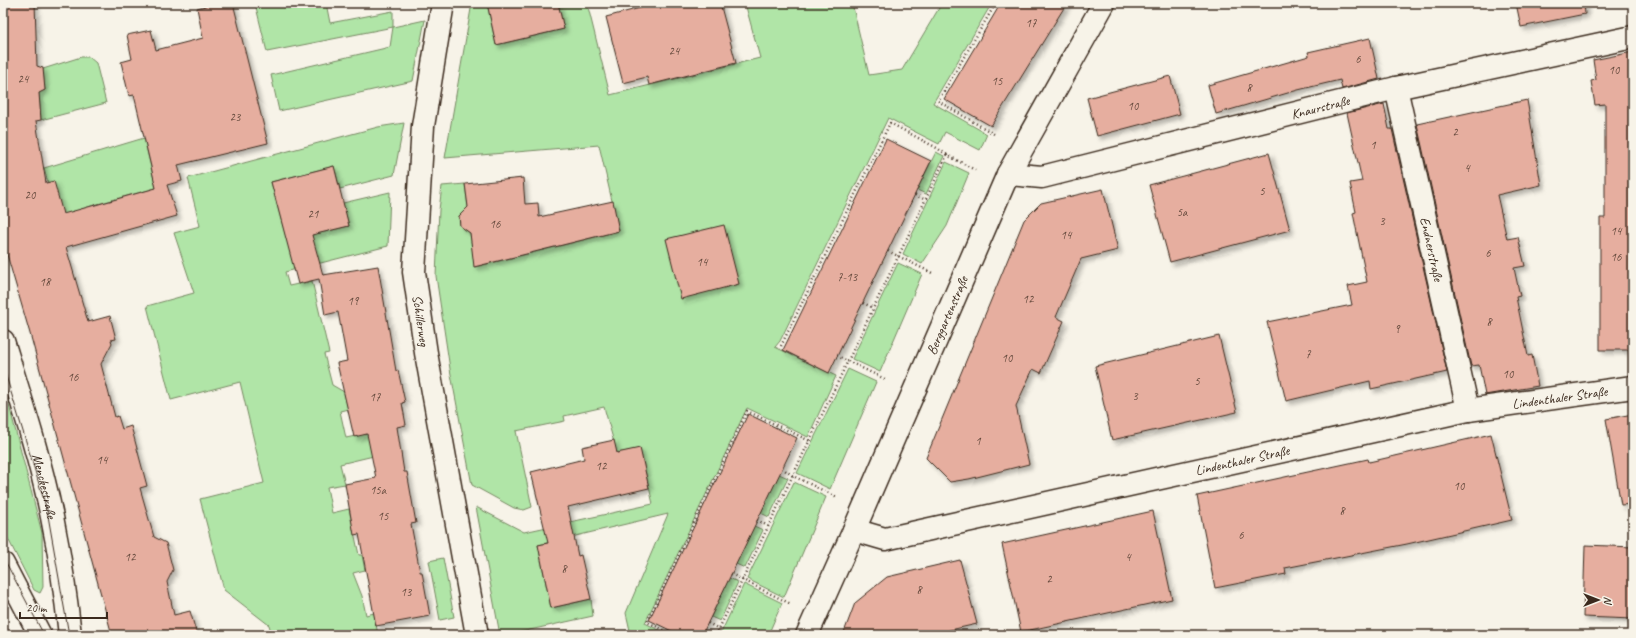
<svg xmlns="http://www.w3.org/2000/svg" width="1636" height="638" font-family="Caveat,sans-serif">
<style>
.green{fill:#b0e5a7;stroke:#768862}
.building{fill:#e6ae9f;stroke:#3b2a1e;filter:url(#shadow)}
.lines{fill:none;stroke-linecap:round;stroke-linejoin:round}
.minor-casing{stroke:#3b2a1e;stroke-width:25}
.path{stroke:#3b2a1e;stroke-width:2.5;stroke-dasharray:1 3;stroke-linecap:butt}
.minor{stroke:#f7f3e8;stroke-width:22}
.tram{stroke:#3b2a1e;stroke-width:1}
.labels{text-anchor:middle;stroke-width:4;stroke-linejoin:round;paint-order:stroke}
.number-label{font-size:12px;fill:#664b3e}
.street-label{font-size:14px;fill:#3b2a1e;stroke:#f7f3e8}
</style>
<defs>
<filter id="shadow"><feDropShadow dx="3.5" dy="3.5" stdDeviation="2" flood-color="#0004"/></filter>
</defs>
<rect width="100%" height="100%" fill="#f7f3e8"/>
<filter id="ink" filterUnits="userSpaceOnUse"><feTurbulence type="fractalNoise" baseFrequency=".025" numOctaves="2"/><feDisplacementMap in="SourceGraphic" scale="8" xChannelSelector="R" yChannelSelector="G"/><feConvolveMatrix kernelMatrix="1 2 1 2 8 2 1 2 1" color-interpolation-filters="sRGB"/></filter>
<g filter="url(#ink)">
<!-- green -->
<g class="green">
<path d="M255,3H326L330,23L393,11V27L425,20L413,81L279,111L271,75L390,47L393,27L267,52Z"/>
<path d="M472,3H487L496,45L564,29L558,3H587L610,95L760,58L745,3H852L869,75L902,70L942,3H992L933,103L987,134L980,150L945,132L939,144L888,118L780,341L775,347L836,376L808,437L747,408L645,623L669,635H631L626,613L668,514L538,545L551,608L591,599L593,616L507,635H500L476,507L524,532L653,504L640,449L617,453L604,407L564,416L565,421L516,431L532,507L524,510L514,508L472,485L450,369L436,276L439,210L442,186L465,184L468,207L459,216L460,226L470,233L475,267L619,231L599,145L445,158Z"/>
<path d="M81,57H89L96,63L106,103L41,120L39,93L45,90L43,69Z"/>
<path d="M404,123L394,175L340,189L334,166L271,182L287,241L349,226L343,203L390,192L388,246L285,272L289,286L312,281L329,353L324,354L332,385L344,392L348,409L340,411L346,438L379,431L386,453L340,464L345,484L327,487L332,513L349,509L359,555H362L365,570L353,573L362,596L366,615L374,613L378,635H272L269,625L224,590L200,499L264,483L240,382L171,400L147,306L194,293L174,233L200,226L188,178L378,127Z"/>
<path d="M144,138L156,188L94,205L58,217L54,181L48,183L44,168Z"/>
<path d="M936,152L944,156L926,194L917,190Z"/>
<path d="M946,162L969,173L947,226L922,264L903,254Z"/>
<path d="M898,263L922,274L880,372L852,359Z"/>
<path d="M848,369L876,382L830,489L797,473Z"/>
<path d="M3,382L42,533L43,587L40,593L34,590L3,529Z"/>
<path d="M779,474L788,478L769,517L761,513Z"/>
<path d="M794,482L826,497L784,597L747,579Z"/>
<path d="M754,526L763,530L745,568L736,564Z"/>
<path d="M443,558L454,617L440,620L429,561Z"/>
<path d="M729,578L738,582L720,621L711,617Z"/>
<path d="M744,584L782,603L768,635H720Z"/>
</g>
<!-- building -->
<g class="building">
<path d="M3,3H35L37,66L43,68L45,90L39,93L41,120L36,121L46,183L54,181L63,214L156,188L134,95L129,96L121,62L132,59L127,35L151,30L156,50L203,38L197,8L218,3H233L268,143L178,165L182,181L167,185L177,216L66,247L88,322L110,316L116,339L111,340L112,343L101,364L115,417L118,416L122,429L131,426L147,486L140,488L154,537L166,543L173,570L167,582L174,615L190,611L197,635H112L31,337L3,241Z"/>
<path d="M487,3H558L564,29L496,45Z"/>
<path d="M659,3H720L736,63L649,85L647,77L623,83L606,17Z"/>
<path d="M1001,3H1067L991,126L944,99Z"/>
<path d="M1516,3H1584L1585,14L1521,27Z"/>
<path d="M1370,38L1379,79L1342,89L1340,80L1298,90L1216,114L1208,85L1309,56L1308,52Z"/>
<path d="M1633,52V350H1600V218H1605V104L1595,105L1591,81L1596,80L1593,60Z"/>
<path d="M1170,76L1180,114L1097,136L1087,98Z"/>
<path d="M1527,100L1541,185L1497,195L1507,239L1518,237L1525,266L1514,268L1520,296L1516,297L1528,356L1532,355L1538,386L1485,395L1479,365L1471,366L1417,124Z"/>
<path d="M1384,104L1389,129H1392L1447,372L1371,389L1370,381L1286,401L1267,322L1352,305L1348,286L1367,282L1353,213L1356,212L1350,183L1362,181L1347,113Z"/>
<path d="M886,139L931,161L829,373L783,350Z"/>
<path d="M1269,153L1290,230L1170,262L1149,185Z"/>
<path d="M334,166L349,226L312,235L323,275L378,266L396,371L398,370L405,402L402,403L406,425L397,427L404,472H407L416,523L411,524L420,572H422L430,616L376,626L359,534L354,535L345,484L376,478L367,434L354,437L337,363L347,361L338,312L325,315L319,279L298,284L271,182Z"/>
<path d="M523,178L525,204L538,203L539,217L613,201L619,231L474,267L470,233L460,226L459,216L468,207L465,184Z"/>
<path d="M1103,189L1118,250L1081,259L1056,317L1064,321L1041,373L1033,369L1016,406L1029,464L969,479L950,482L926,458L1024,220L1041,203Z"/>
<path d="M724,225L739,284L681,299L666,239Z"/>
<path d="M1219,336L1237,412L1112,440L1095,366Z"/>
<path d="M748,414L797,438L702,635H680L649,620Z"/>
<path d="M1633,414V504L1621,505L1606,419Z"/>
<path d="M1491,434L1512,520L1407,544L1285,568L1286,574L1215,588L1197,496L1368,459L1369,462Z"/>
<path d="M614,440L617,453L640,448L649,488L568,507L578,556L581,555L591,599L551,608L538,545L548,543L531,472L584,459L582,447Z"/>
<path d="M1153,511L1172,599L1021,632L1002,544Z"/>
<path d="M1585,545L1633,547V619L1583,617Z"/>
<path d="M960,560L977,624L928,635H843L855,603L887,577Z"/>
</g>
<g class="lines">
<!-- minor casing -->
<g class="minor-casing">
<g id="minor">
<path id="s1" d="M443,3L423,126L414,272L426,353L477,635"/>
<path id="s2" d="M1396,88L1468,410"/>
<path id="s3" d="M1008,174L1042,177L1396,88L1633,37"/>
<path id="s4" d="M3,341C21,399 40,458 52,517C60,556 66,596 70,635"/>
<path id="s5" d="M854,530L885,539L1468,410L1633,387"/>
<path d="M3,564L40,635"/>
<path id="s6" d="M807,635L854,530L1008,174L1104,3"/>
</g>
</g>
<!-- path -->
<g class="path">
<path d="M994,134L938,101L996,3"/>
<path d="M915,195L926,200"/>
<path d="M888,251L934,274"/>
<path d="M863,303L874,308"/>
<path d="M781,346L890,123L937,148L947,155"/>
<path d="M837,356L887,380"/>
<path d="M782,468L793,476L837,497"/>
<path d="M757,520L768,526"/>
<path d="M731,574L791,604"/>
<path d="M708,623L719,629"/>
<path d="M675,635L647,622L747,411L810,441"/>
<path d="M716,635L947,155L977,171"/>
</g>
<!-- minor -->
<use href="#minor" class="minor"/>
<!-- tram -->
<g class="tram">
<path d="M3,366L47,510L69,635"/>
<path d="M3,557L44,635"/>
</g>
</g>
</g>
<g class="labels">
<!-- number labels -->
<g class="number-label">
<text x="1031" y="27">17</text>
<text x="674" y="55">24</text>
<text x="1358" y="63">6</text>
<text x="1614" y="74">10</text>
<text x="23" y="83">24</text>
<text x="997" y="85">15</text>
<text x="1249" y="92">8</text>
<text x="1133" y="110">10</text>
<text x="235" y="121">23</text>
<text x="1455" y="136">2</text>
<text x="1373" y="149">1</text>
<text x="1467" y="172">4</text>
<text x="1262" y="195">5</text>
<text x="30" y="199">20</text>
<text x="1182" y="216">5a</text>
<text x="313" y="218">21</text>
<text x="1382" y="225">3</text>
<text x="495" y="228">16</text>
<text x="1616" y="235">14</text>
<text x="1066" y="239">14</text>
<text x="1488" y="257">6</text>
<text x="1616" y="261">16</text>
<text x="702" y="266">14</text>
<text x="847" y="281">7-13</text>
<text x="45" y="286">18</text>
<text x="1028" y="303">12</text>
<text x="353" y="305">19</text>
<text x="1489" y="326">8</text>
<text x="1397" y="333">9</text>
<text x="1308" y="358">7</text>
<text x="1007" y="362">10</text>
<text x="1508" y="378">10</text>
<text x="73" y="381">16</text>
<text x="1197" y="385">5</text>
<text x="1135" y="400">3</text>
<text x="375" y="401">17</text>
<text x="978" y="445">1</text>
<text x="102" y="464">14</text>
<text x="601" y="470">12</text>
<text x="1459" y="490">10</text>
<text x="378" y="494">15a</text>
<text x="1342" y="515">8</text>
<text x="383" y="520">15</text>
<text x="1241" y="539">6</text>
<text x="130" y="561">12</text>
<text x="1128" y="561">4</text>
<text x="564" y="573">8</text>
<text x="1049" y="583">2</text>
<text x="919" y="594">8</text>
<text x="406" y="596">13</text>
</g>
<!-- street labels -->
<g class="street-label">
<text dy="5" stroke="none"><textPath href="#s3" startOffset="321">Knaurstraße</textPath></text>
<text dy="5" stroke="none"><textPath href="#s2" startOffset="165">Endnerstraße</textPath></text>
<text dy="5" stroke="none"><textPath href="#s6" startOffset="349">Berggartenstraße</textPath></text>
<text dy="5" stroke="none"><textPath href="#s1" startOffset="320">Schillerweg</textPath></text>
<text dy="5" stroke="none"><textPath href="#s5" startOffset="722">Lindenthaler Straße</textPath></text>
<text dy="5" stroke="none"><textPath href="#s5" startOffset="398">Lindenthaler Straße</textPath></text>
<text dy="5" stroke="none"><textPath href="#s4" startOffset="151">Menckestraße</textPath></text>
</g>
</g>
<!-- margin -->
<rect width="1636" height="638" fill="none" stroke="#f7f3e8" stroke-width="16"/>
<rect x="8" y="8" width="1620" height="622" fill="none" stroke="#3b2a1e" stroke-width="1.5" filter="url(#ink)"/>
<!-- north arrow -->
<g transform="translate(1598 600) rotate(90)" stroke="#f7f3e8" stroke-width="3" paint-order="stroke">
<path d="M0-3L7 15L0 10L-7 15Z" fill="#3b2a1e"/>
<text y="-6" font-size="11" font-weight="bold" text-anchor="middle" fill="#3b2a1e">N</text>
</g>
<!-- scale -->
<path d="M20 612v6h87v-6" fill="none" stroke="#3b2a1e" stroke-width="2"/>
<text x="26" y="612" font-size="12" fill="#3b2a1e" stroke="#f7f3e8" stroke-width="3" paint-order="stroke">20 m</text>
</svg>
